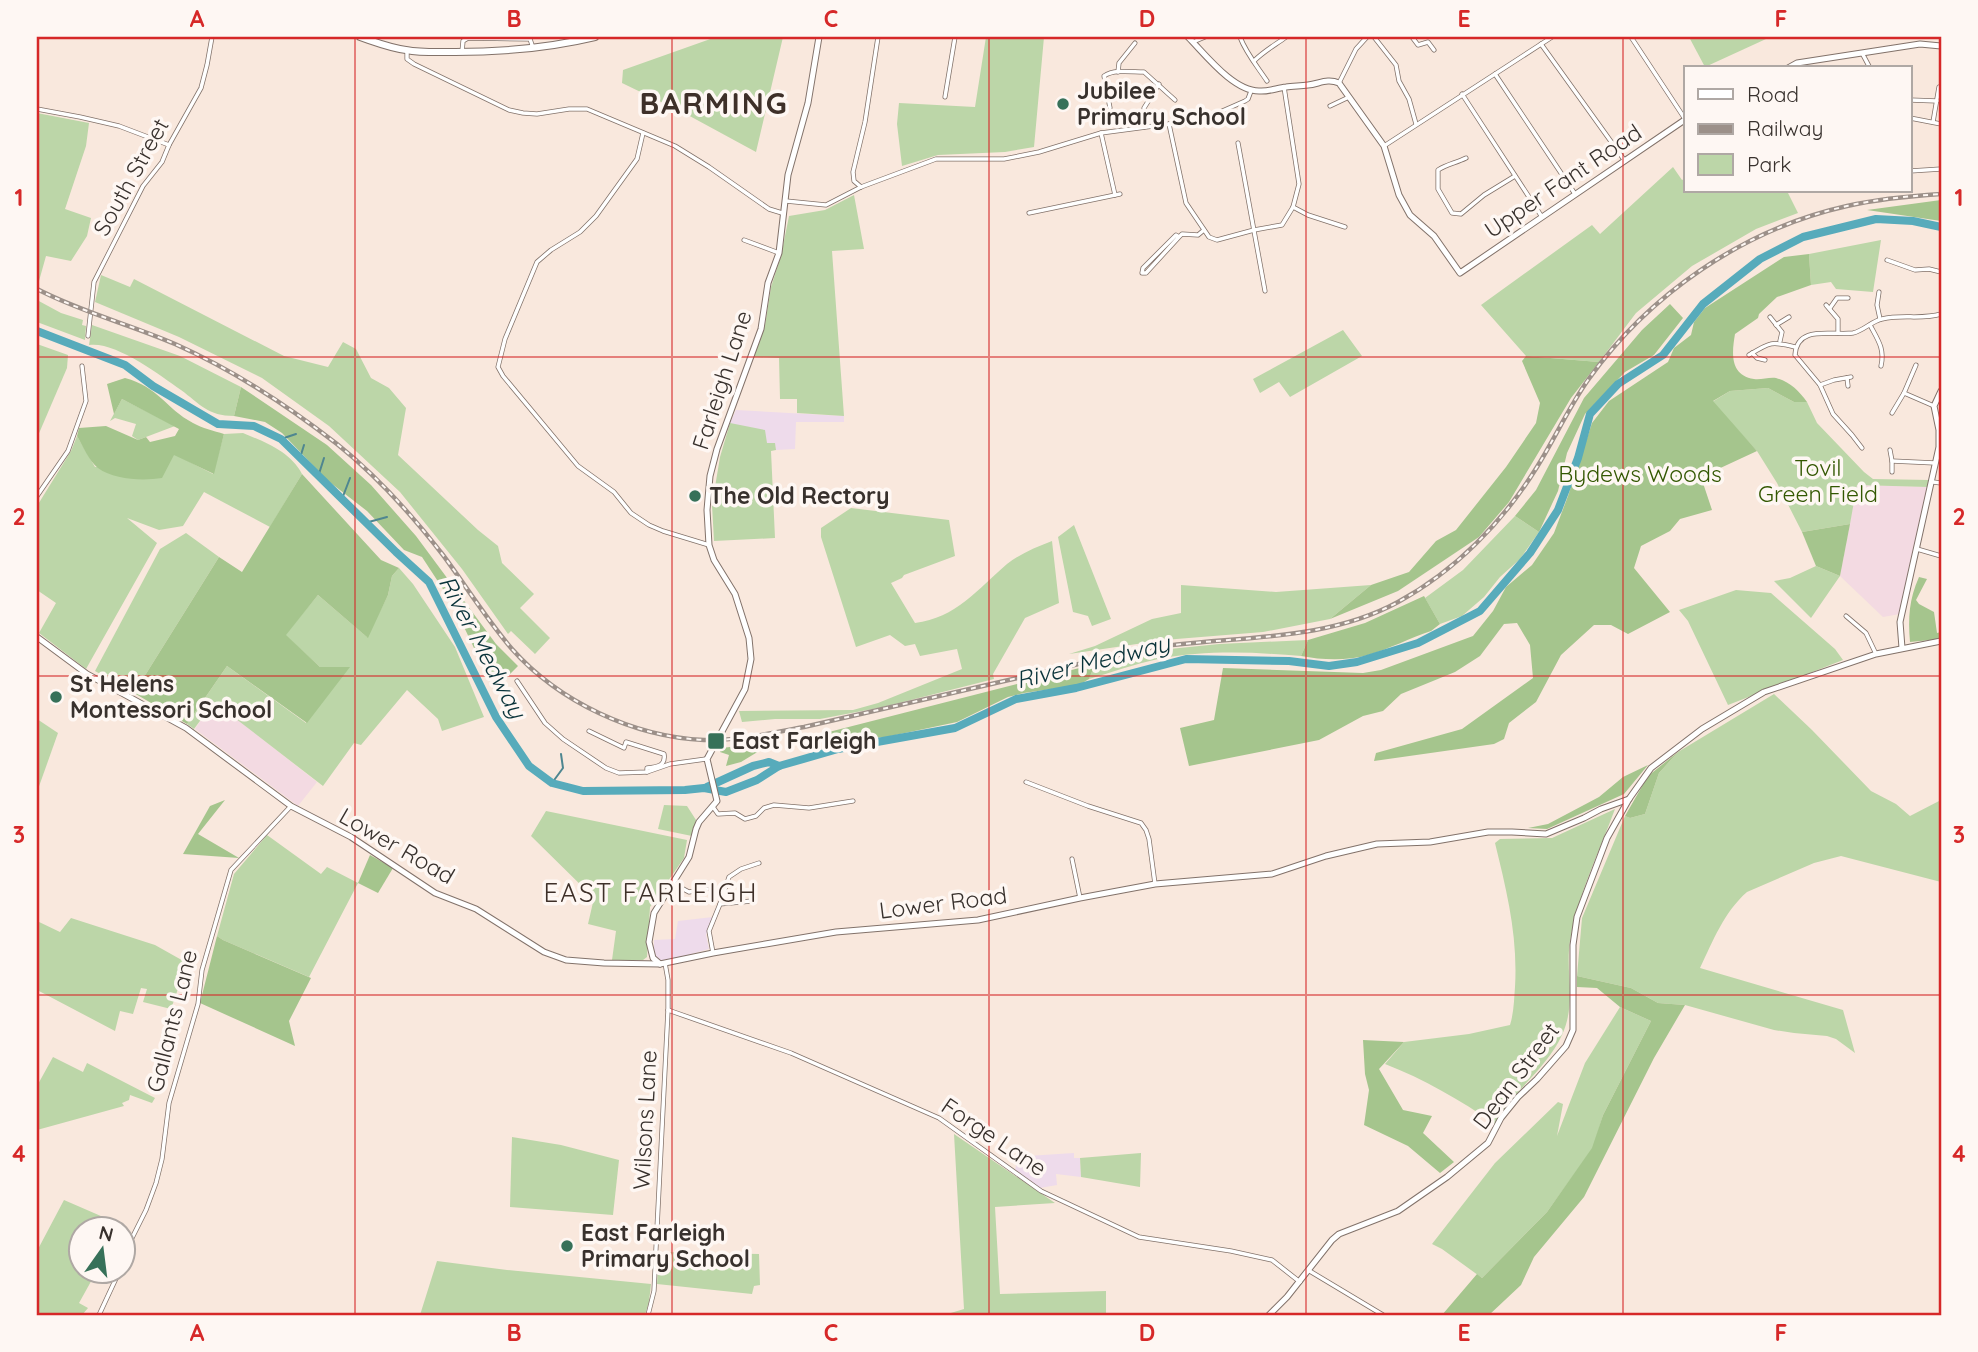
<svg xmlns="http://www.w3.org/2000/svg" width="1978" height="1352" font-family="Quicksand,sans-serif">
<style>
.commercial{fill:#eedbeb}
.industrial{fill:#f3dae2}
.green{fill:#bcd6a8}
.forest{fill:#a5c58d}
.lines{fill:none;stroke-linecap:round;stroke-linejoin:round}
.stream{stroke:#4e8690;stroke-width:2}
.river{stroke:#57abbb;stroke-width:8}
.street-casing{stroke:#82726a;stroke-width:5}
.secondary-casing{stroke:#82726a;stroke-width:7}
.primary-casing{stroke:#82726a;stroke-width:8}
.street{stroke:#fff;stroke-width:3.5}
.secondary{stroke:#fff;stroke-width:5}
.primary{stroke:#fff;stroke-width:6}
.rail-casing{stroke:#9c9089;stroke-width:4.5}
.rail{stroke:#fef7f3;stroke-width:2;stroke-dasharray:5;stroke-linecap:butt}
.grid{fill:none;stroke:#d62828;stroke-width:2;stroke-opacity:0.55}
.poi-dot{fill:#377159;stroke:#fef7f3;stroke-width:2.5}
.labels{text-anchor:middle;stroke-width:7;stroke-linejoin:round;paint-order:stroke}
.poi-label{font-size:23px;font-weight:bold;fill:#38312d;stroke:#fef7f3;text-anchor:start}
.street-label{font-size:23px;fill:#38312d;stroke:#fef7f3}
.park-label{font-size:23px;fill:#335802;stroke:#fef7f3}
.water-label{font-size:24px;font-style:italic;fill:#0a333a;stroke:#fef7f3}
.quarter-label{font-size:26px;letter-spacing:2px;fill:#3e3029;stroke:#fef7f3}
.district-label{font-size:30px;font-weight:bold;letter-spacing:2px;fill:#3e3029;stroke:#fef7f3}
.neatline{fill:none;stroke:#d62828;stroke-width:2.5}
.grid-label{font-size:23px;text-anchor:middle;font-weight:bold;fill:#d62828}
</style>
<rect width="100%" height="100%" fill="#f9e8dd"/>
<!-- commercial -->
<g class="commercial">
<path d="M736,410L844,416V422H796L795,449L776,450L775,444H767L730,423Z"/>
<path d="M713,917L706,935L709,949L667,961L658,962L654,951V940L675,939L678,921Z"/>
<path d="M1074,1153V1158H1080L1081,1177L1056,1174L1057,1185L1040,1188L1015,1170L1017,1162L1027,1156Z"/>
</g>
<!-- industrial -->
<g class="industrial">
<path d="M1857,485L1928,487L1900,614L1883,617L1840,576Z"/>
<path d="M214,701L317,782L298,806L195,729Z"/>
</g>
<!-- green -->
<g class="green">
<path d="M716,37H783L756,152L686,114L622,83L623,70Z"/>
<path d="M986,37H1044L1034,147L1005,152L938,155L902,166L897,124L899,103L975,107Z"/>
<path d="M1689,37H1765L1766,39L1705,67Z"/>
<path d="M37,113L89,123L86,146L65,209L91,218L87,236L71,261L46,256L39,281L37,280Z"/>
<path d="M1673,167L1682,180L1686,178V191H1787L1798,213L1756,229L1692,266L1636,313L1599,362L1526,356L1481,305L1592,225L1600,234Z"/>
<path d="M854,195L864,249L832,251L844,416L797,413V399H780L779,358L754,357L765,325L771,287L781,256L789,216L825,210Z"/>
<path d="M1881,240L1873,292L1836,289L1831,282L1811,285L1809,254Z"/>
<path d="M101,275L130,287L134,279L284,356L328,367L343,342L356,349L371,378L389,388L406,408L398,455L478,530L498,546L502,563L534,594L520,608L550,638L535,654L511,631L508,634L462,569L400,492L329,426L262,378L179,337L95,302Z"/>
<path d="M37,300L61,313L83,320L82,325L86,326L85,340L37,322Z"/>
<path d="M92,325L180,356L241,387L234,416C208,416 200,404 181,390C160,375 115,341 89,345Z"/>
<path d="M1343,330L1362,356L1290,397L1279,382L1260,393L1253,379Z"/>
<path d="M37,344L68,355L67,368L37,438Z"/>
<path d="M1768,388L1794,402H1807L1817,423L1864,472L1873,479L1930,480L1928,487L1857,485L1850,524L1802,532L1777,483L1757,451L1712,402L1730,391Z"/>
<path d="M122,399L175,426L138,440L132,436L136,424L115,418L110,421Z"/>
<path d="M730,423L765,430L767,443H775L776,450L771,451L775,538L714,541L712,505L720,457Z"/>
<path d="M243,433C265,442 291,452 302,474L270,527L204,492L183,526L159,530L127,518L157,543L86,669L39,633L56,603L37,590V506L71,451L77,436L95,467L174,454L213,474L224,434Z"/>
<path d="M851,508L949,520L955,556L904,575L902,578L891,583L915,623C956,618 978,589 1007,564C1020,554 1036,547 1052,541L1059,603L1025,618L993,674L994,679L883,707L820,719H775L742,722L739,711L853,710L878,703L962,669L957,649L920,656L915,644L905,646L890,635L856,647L821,537V528Z"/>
<path d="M1515,516L1539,532L1520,559L1500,577L1484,597L1462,616L1440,624L1425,598L1463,570Z"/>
<path d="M1074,525L1111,619L1092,626L1088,616L1073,612L1058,537Z"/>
<path d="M186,533L219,557L134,693L95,671L160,549Z"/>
<path d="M1816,566L1840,576L1811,618L1774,581L1790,578Z"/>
<path d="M399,568L413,584L455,647L484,717L442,731L438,719L407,690L361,745L354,743L323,786L214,702L194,729L187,724L227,666L306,723L349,667H320L285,635L318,595L367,637L388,595L392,576Z"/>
<path d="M1181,585L1276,592L1371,585L1330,619L1263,632L1164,640L1069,654L1095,646L1152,619L1181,613Z"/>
<path d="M1736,590L1771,593L1835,649L1843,660L1728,705L1688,621L1679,610Z"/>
<path d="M1308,640L1301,656C1254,652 1205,650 1158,659C1135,664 1112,672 1089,679L1095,664L1160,650L1219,644Z"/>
<path d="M1774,694L1812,730L1871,791L1896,804L1910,816L1941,800V882L1841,856L1814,863L1747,892C1724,912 1713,941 1700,968L1843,1010L1855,1053L1836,1039L1827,1036L1794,1033L1774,1030L1685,1005L1658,1003L1631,988L1577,976L1582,918L1625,816L1630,818L1645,814L1659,773L1678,752Z"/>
<path d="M37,719L58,733L37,792Z"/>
<path d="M664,805L687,806L696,820L692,836L658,829Z"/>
<path d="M1615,809C1599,852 1578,895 1570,941C1565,973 1577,1002 1562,1035C1546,1070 1512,1091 1495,1124C1460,1100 1424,1079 1385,1064L1404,1042L1469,1034L1510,1025C1514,1012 1514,1000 1515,987C1518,937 1507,892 1495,843L1500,839L1552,838Z"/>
<path d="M546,811L687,840L684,858L650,907L647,957L643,960H612L616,931L588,924L594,898L531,836Z"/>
<path d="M267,835L321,874L327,867L358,883L309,977L223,940L217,936L234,874Z"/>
<path d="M71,918L155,945L187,963L171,1009L143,1002L147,989L141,988L133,1014L120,1011L115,1031L39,991L37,994V921L60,932Z"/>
<path d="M1620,1007L1651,1021L1603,1115L1593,1148L1547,1212L1482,1278L1442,1249L1432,1244L1495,1163L1558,1102L1563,1104L1557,1136L1585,1063Z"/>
<path d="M53,1057L83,1072L87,1063L155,1098L152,1103L130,1095L129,1100L122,1103L124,1106L37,1130V1086Z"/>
<path d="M954,1134L1055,1203L995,1207L1000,1294L1106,1291V1315H944L964,1309Z"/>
<path d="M512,1137L561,1145L619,1160L613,1215L510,1207Z"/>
<path d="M1141,1153L1140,1187L1081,1177L1080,1158Z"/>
<path d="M64,1200L117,1223L114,1229L80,1230V1272H93L91,1275L94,1276L79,1303L88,1308L82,1315H37V1251Z"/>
<path d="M659,1252L759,1254L760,1285L754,1286L752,1294L657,1284Z"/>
<path d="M437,1261L507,1270L651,1284L649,1302L645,1315H420Z"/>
</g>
<!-- forest -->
<g class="forest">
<path d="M1941,200V221L1867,210Z"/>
<path d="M1809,254L1811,285L1777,297L1759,314L1758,318L1735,334C1732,352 1729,375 1754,379C1761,380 1769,377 1776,378C1790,382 1799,391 1807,402H1794L1768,388L1730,391L1713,401L1757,451L1701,477L1712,510L1680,519L1670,531L1641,546L1634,568L1670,612L1628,634L1611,625H1594L1561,655L1536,702L1509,723L1504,739L1494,744L1374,761L1376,753L1462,729L1533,678L1530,645L1517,623L1504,624L1480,656L1455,672L1401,694L1383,711L1363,716L1319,740L1189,766L1180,728L1214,720L1223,668L1363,673L1381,670L1473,636L1493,611L1506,587L1532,565L1554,533L1568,496L1592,423L1609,401L1668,362L1674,348L1691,335L1694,322L1705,308L1784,257Z"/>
<path d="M1670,304L1683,318L1654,355L1625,372L1585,414L1567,453L1558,491L1539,532L1515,516L1536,490L1584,398L1642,330Z"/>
<path d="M1526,356L1599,362L1571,398L1509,502L1479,537L1398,591L1330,619L1371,585L1409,572L1436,541L1456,530L1506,467L1536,423L1540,403L1522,361Z"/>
<path d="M125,378C159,387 165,408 193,423C202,428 214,431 224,434L214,474L174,455L162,478C143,481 114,480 98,468C89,461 83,446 77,436L79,428L106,426L138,440L146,437L150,442L175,436L179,429L122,399L114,414L107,384Z"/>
<path d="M241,387L327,445L371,485L416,536L496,644L518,666L494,690L454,606L422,557L404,550L367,511L327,480L282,433L265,422L234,416Z"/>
<path d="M302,474L381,560L399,568L392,576L388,595L368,638L318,595L286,635L320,667H350L307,723L227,666L187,724L134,693L219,557L242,572Z"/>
<path d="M1850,524L1840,576L1816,566L1802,532Z"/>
<path d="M1919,577L1927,579L1916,600L1919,604L1934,612L1937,633L1941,632V639L1910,642C1908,617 1909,600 1919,577Z"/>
<path d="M1424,596L1440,624L1431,631C1410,638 1389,649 1368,655C1347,661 1322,660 1301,656L1308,640L1365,623Z"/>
<path d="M1095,664L1089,679L1079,685L1024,693L1008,697L957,722L886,737L828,742L825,733Z"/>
<path d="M761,743L764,748L741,762L726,766L729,755L720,752L722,748Z"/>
<path d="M1678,752L1659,773L1645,814L1630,818L1625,816L1648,776Z"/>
<path d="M1648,765L1624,794L1547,829L1528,828L1548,824L1599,797L1623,777Z"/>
<path d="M225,800L198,834L239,858L183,854L210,806Z"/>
<path d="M370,855L393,868L378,893L358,883Z"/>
<path d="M217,936L223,940L311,978L289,1021L295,1046L200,1003Z"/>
<path d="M1577,976L1631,988L1658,1003L1685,1005L1654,1058L1584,1197L1534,1257L1521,1285L1489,1315H1442L1477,1274L1482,1278L1547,1212L1592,1148L1603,1115L1651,1021L1620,1007L1597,988L1577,987Z"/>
<path d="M1363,1040L1404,1042L1379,1069L1403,1110L1432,1116L1423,1133L1454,1162L1440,1173L1408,1146L1364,1125L1369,1090L1365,1074Z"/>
</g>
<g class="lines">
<!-- stream -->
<g class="stream">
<path d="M281,439L296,434"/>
<path d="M300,458L304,445"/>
<path d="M318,477L324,458"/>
<path d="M342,499L350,478"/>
<path d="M365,523L387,517"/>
<path d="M552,783L563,768L561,754"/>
</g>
<!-- river -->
<g class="river">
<path d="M37,331L125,365L153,386L218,424L254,426L281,439L396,552L429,582L496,717L529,766L552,783L583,791L685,790L704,788L726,792L757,780L779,766L838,749L955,728L1016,699L1076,688L1186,659L1289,661L1329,666L1357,662L1418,643L1480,611L1530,553L1558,510L1578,458L1590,414L1618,384L1663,355L1703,304L1760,259L1803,237L1876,219L1913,221L1941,227"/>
<path d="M707,787L753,766L769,762L779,766"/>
</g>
<!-- street casing -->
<g class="street-casing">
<g id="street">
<path d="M1240,37C1246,53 1257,66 1267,81"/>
<path d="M1374,37L1396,65L1399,81L1409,99L1416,124"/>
<path d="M1412,37L1418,45L1428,42L1434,50"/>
<path d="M1631,37L1685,119"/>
<path d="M1193,42L1205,37"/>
<path d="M1541,44L1625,161"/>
<path d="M407,50V59L414,64L509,110L523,113L537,114L569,109H587L675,146L709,167L769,209L782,213"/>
<path d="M462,52L463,41L468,38L530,39L533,48"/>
<path d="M1862,53L1870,68"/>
<path d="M1254,61C1264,51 1275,45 1286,37"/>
<path d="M1118,72L1119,63L1135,43"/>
<path d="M1495,74L1575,194"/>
<path d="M1339,83L1356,49L1367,37"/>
<path d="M1462,94L1542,217"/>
<path d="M945,97L955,37"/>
<path d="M1910,100L1937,101"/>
<path d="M1330,106L1349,97"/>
<path d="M1110,108L1104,76C1115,69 1131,72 1144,72L1175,100"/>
<path d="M37,109L80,117L119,126L169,145"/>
<path d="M1910,118L1941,124"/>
<path d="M1933,122L1939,87"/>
<path d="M1169,124L1186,203L1209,237L1217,240L1254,230L1282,225L1293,207L1299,184L1284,87"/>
<path d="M1144,127V108L1159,84"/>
<path d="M643,133L637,159L596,216L580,232L551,250L537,262L505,339L498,367L503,376L578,466L614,492L631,513L649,525L663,531L709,545"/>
<path d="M1101,133L1115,195"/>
<path d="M1238,143L1265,291"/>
<path d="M1384,146L1552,37"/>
<path d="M1466,158C1456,163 1447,164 1438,170V189L1452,213L1461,214L1484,195L1515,176"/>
<path d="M1910,171L1941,169"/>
<path d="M861,187L854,181L853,172L865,122L878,37"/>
<path d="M786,201L826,205L861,187L936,159H1004L1039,152L1101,133L1169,124L1195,123L1245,101L1248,99L1251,91"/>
<path d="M1293,207L1308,215L1345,227"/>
<path d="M1029,213L1120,194"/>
<path d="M1179,237L1146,273H1142L1143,268L1176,235L1179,237L1182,234L1198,235L1204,230"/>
<path d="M744,240L779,253"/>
<path d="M1887,260L1915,270L1929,269L1941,272"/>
<path d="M1879,292L1877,305L1880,319"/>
<path d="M1826,305L1838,319V333"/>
<path d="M1830,308L1837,298H1848"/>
<path d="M1770,317L1782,332L1780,341"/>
<path d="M1776,325L1789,317"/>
<path d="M1870,325C1878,340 1885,349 1881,366"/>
<path d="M88,336L94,282L143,186L162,162L169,145L201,88L207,65L212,37"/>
<path d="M1752,353L1757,358L1765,360"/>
<path d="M1749,355C1770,342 1772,341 1795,347"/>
<path d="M1847,378L1848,386"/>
<path d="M1820,385L1834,380L1851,377"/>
<path d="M1904,393L1934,406"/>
<path d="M1892,413L1904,393L1916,365"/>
<path d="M1862,448L1852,435L1833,414L1820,385L1795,355C1797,324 1832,336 1853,333C1863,331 1872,321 1882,319C1902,314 1922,320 1941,314"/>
<path d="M1890,450L1892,461V472"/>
<path d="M1892,461L1935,463"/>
<path d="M1933,482L1941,483"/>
<path d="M37,496L68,451L86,401L82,366"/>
<path d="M1917,549L1941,556"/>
<path d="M1846,616L1866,633L1876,654"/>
<path d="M517,681L545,723L563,739L606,768L619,773L647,772L670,764L706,759"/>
<path d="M589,731L624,748L626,742L664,754C666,766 657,767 647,768V772"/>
<path d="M1026,782L1088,806L1141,823L1146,830L1149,839L1155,884"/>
<path d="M713,807L718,814L735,813L745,819L756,816L764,808L774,805L809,808L853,801"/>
<path d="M1072,859L1080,898"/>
<path d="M672,883L689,892L707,889"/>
<path d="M720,904L729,877L741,869L759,863"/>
<path d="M713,953L709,931L720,904L752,901"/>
<path d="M668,1010L791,1053L939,1118L1041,1191L1139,1237L1231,1251L1272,1260L1300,1282"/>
<path d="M122,1263L131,1240L146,1210L156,1183L162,1159L169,1103L198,1004L202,970L231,870L291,806"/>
<path d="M1308,1270L1383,1315"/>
<path d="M99,1315L119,1272"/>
<path d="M648,1315L654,1291L656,1248L668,1010V980L665,963"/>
</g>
</g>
<!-- secondary casing -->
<g class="secondary-casing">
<g id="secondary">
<path d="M1188,37C1205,54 1233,91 1259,91C1268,92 1277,88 1286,87C1293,86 1300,86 1308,85C1319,84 1327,78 1339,83L1384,146L1399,195L1410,215L1434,236L1460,273L1686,119"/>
<path d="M1788,68L1797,63L1920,44L1941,46"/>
<path d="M37,637L87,674L186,728L291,806L351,837L435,893L476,909L544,952L566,960L604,963L660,964L713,953L836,932L978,920L1080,898L1155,884L1272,874L1326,856L1377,844L1430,842L1488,832H1512L1546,834L1584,818L1601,809L1629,799"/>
<path d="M1902,648L1900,622L1939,447V430L1934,406L1941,391"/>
<path d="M660,964L653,958L649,942L654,913L689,857L696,829L699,822L717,801L707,759L745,689L751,659L749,638L735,594L714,560L709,545L707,510L710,476L717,449L761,329L768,283L779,253L788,175L808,103L819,37"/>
<path d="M1269,1315L1287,1297L1332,1240L1339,1234L1398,1211L1447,1177L1488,1143L1501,1118L1518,1097L1537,1079L1566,1046L1573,1030V945L1577,917L1607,838L1629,799L1651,768L1702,729L1764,692L1876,654L1941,641"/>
</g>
</g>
<!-- primary casing -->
<g class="primary-casing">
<path id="primary" d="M360,37C375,42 390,48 406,50C422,53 439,52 455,52C502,52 549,48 595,37"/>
</g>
<!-- street -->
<use href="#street" class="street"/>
<!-- secondary -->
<use href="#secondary" class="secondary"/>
<!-- primary -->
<use href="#primary" class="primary"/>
<!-- rail casing -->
<g class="rail-casing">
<path id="rail" d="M37,289C81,312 129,324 175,344C233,370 287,405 337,444C377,476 412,515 443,555C466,586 487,620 512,649C559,702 634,737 704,740C737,741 771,733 804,727L1144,649C1228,635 1321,644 1398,602C1455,571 1503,522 1537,467C1555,438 1569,407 1588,380C1649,294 1744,229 1847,206C1878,199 1910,196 1941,194"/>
</g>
<!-- rail -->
<use href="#rail" class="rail"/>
</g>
<!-- grid -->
<path class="grid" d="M355,37V1315M672,37V1315M989,37V1315M1306,37V1315M1623,37V1315M37,357H1941M37,676H1941M37,995H1941"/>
<!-- markers -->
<g class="poi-dot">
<circle cx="1063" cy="104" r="7"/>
<circle cx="695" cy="496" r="7"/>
<circle cx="56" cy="697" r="7"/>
<rect x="707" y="732" width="18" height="18" rx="3.5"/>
<circle cx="567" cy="1246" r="7"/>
</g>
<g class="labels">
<!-- poi labels -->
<g class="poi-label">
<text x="1077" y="99">Jubilee<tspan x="1077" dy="26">Primary School</tspan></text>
<text x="709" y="504">The Old Rectory</text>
<text x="70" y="692">St Helens<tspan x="70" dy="26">Montessori School</tspan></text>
<text x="732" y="749">East Farleigh</text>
<text x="581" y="1241">East Farleigh<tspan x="581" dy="26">Primary School</tspan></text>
</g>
<!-- street labels -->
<g class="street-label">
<text transform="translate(131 177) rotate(-61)" y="8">South Street</text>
<text transform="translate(1563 181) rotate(-34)" y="8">Upper Fant Road</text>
<text transform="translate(722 380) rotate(-72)" y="8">Farleigh Lane</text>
<text transform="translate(397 846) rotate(30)" y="8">Lower Road</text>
<text transform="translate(943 903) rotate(-7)" y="8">Lower Road</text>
<text transform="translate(172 1021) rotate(-76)" y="8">Gallants Lane</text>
<text transform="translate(1516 1076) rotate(-53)" y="8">Dean Street</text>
<text transform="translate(645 1120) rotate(-87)" y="8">Wilsons Lane</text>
<text transform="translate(994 1137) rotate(34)" y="8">Forge Lane</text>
</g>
<!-- park labels -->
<g class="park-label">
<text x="1818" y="476">Tovil<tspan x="1818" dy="26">Green Field</tspan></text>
<text x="1640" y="482">Bydews Woods</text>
</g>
<!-- water labels -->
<g class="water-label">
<text transform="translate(482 647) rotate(62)" y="8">River Medway</text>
<text transform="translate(1093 662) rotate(-14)" y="8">River Medway</text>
</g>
<!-- quarter labels -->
<g class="quarter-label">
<text x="651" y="902">EAST FARLEIGH</text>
</g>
<!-- district labels -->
<g class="district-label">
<text x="714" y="114">BARMING</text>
</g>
</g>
<!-- border -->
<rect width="1978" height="1352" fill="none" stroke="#fef7f3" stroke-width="77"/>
<!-- legend -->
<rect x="1684" y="66" width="228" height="126" fill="#fef7f3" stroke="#afa8a4" stroke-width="2"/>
<rect x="1698" y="89" width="35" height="10" fill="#ffffff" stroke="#afa8a4" stroke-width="2"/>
<text x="1747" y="102" font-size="21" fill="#38312d">Road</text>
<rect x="1698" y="124" width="35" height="10" fill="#9c9089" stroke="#afa8a4" stroke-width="2"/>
<text x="1747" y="136" font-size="21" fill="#38312d">Railway</text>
<rect x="1698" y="154" width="35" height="21" fill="#bcd6a8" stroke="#afa8a4" stroke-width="2"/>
<text x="1747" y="172" font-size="21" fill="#38312d">Park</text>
<!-- north arrow -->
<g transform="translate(102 1250) rotate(14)"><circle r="33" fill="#fef7f3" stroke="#afa8a4" stroke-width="2"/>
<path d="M0-5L12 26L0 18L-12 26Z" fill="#377159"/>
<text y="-10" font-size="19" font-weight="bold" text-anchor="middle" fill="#38312d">N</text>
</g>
<rect x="38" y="38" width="1902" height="1276" class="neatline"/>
<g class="grid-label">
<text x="197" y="27">A</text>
<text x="514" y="27">B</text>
<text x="831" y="27">C</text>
<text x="1147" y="27">D</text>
<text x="1464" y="27">E</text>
<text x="1781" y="27">F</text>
<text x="19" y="206">1</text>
<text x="1959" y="206">1</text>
<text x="19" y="525">2</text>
<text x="1959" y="525">2</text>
<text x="19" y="843">3</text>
<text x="1959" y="843">3</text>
<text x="19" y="1162">4</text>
<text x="1959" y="1162">4</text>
<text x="197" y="1341">A</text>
<text x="514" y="1341">B</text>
<text x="831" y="1341">C</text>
<text x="1147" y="1341">D</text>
<text x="1464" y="1341">E</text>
<text x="1781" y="1341">F</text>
</g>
</svg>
